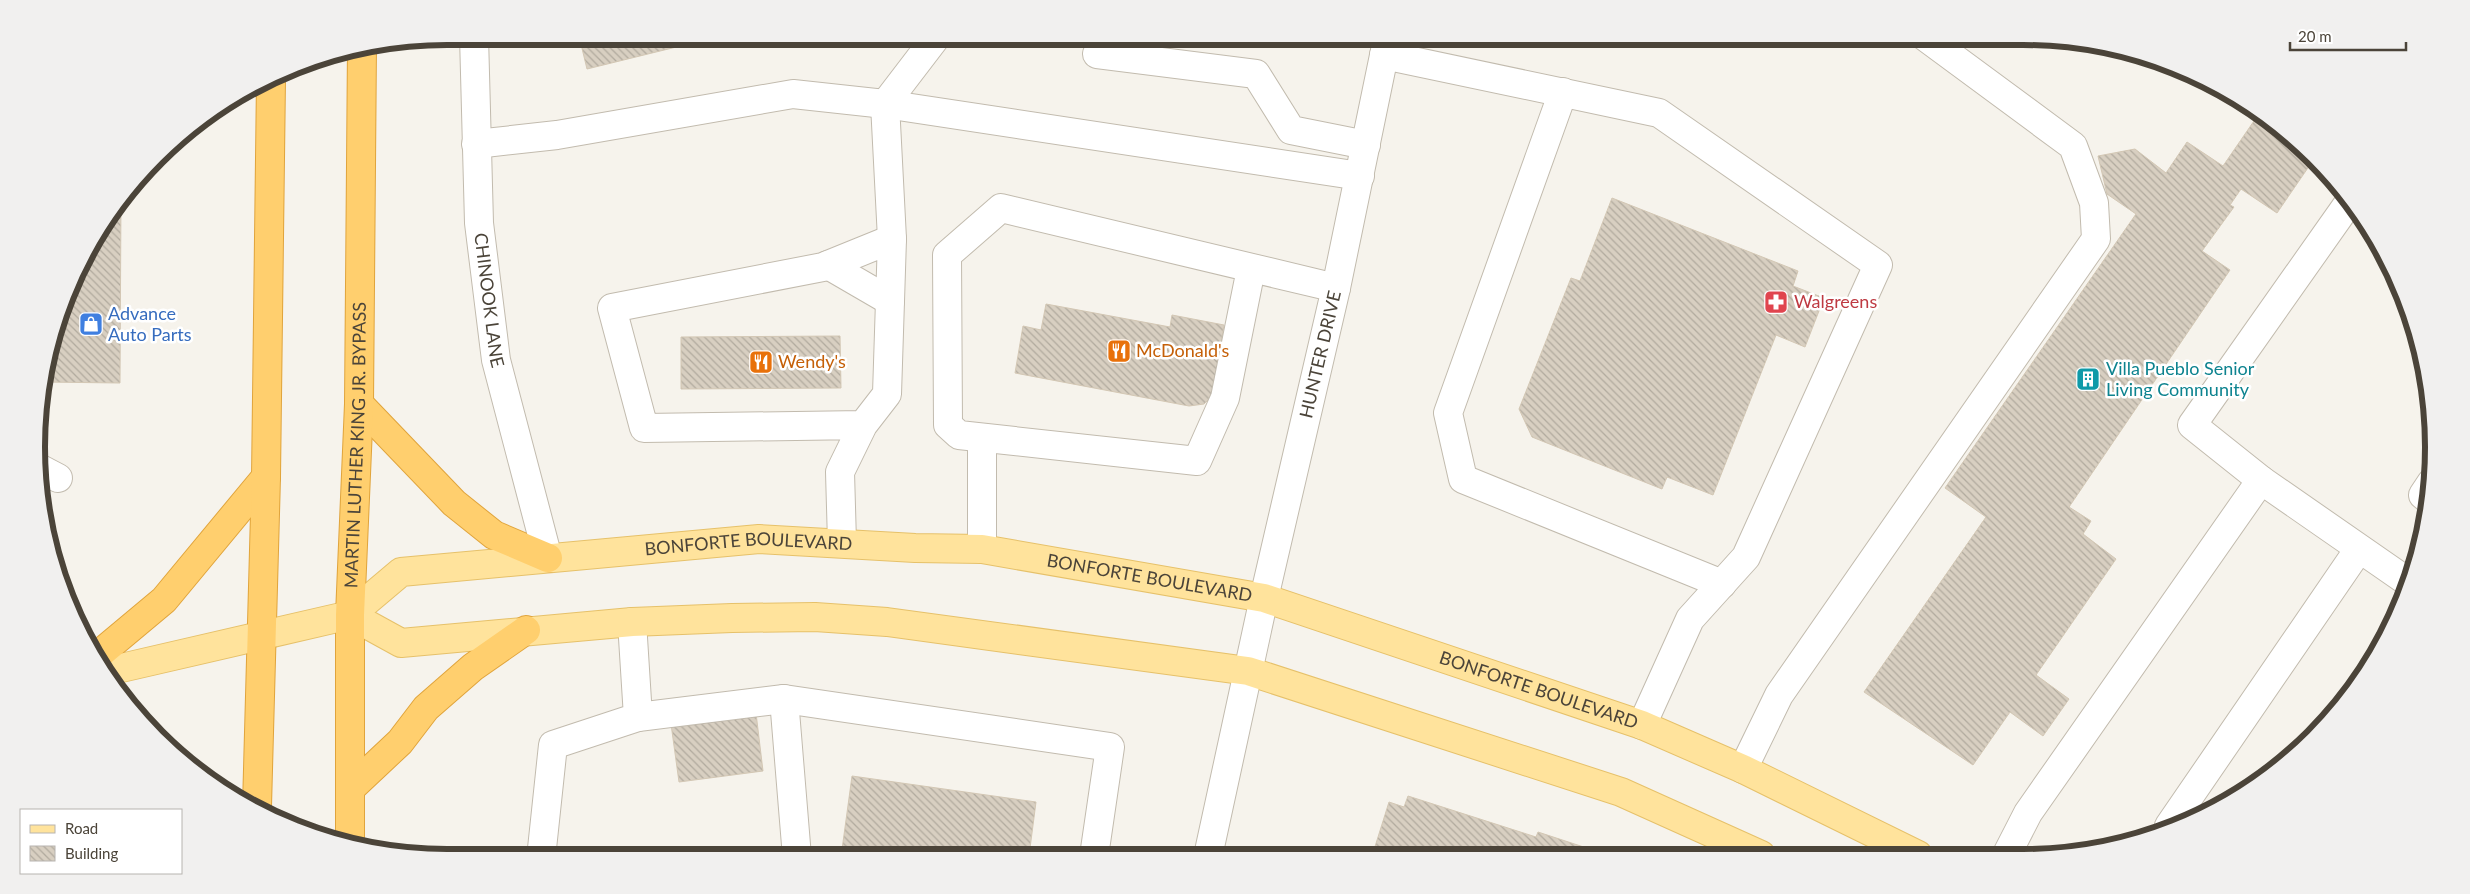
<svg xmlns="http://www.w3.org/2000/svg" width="2470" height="894" font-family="Lato,sans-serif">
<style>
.building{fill:url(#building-back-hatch);stroke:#d3c7b4}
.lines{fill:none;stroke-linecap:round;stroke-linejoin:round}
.minor-casing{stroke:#c2bbae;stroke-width:30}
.major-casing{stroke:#e6c16a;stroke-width:30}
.highway-casing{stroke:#e0a43c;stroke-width:30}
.minor{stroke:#fff;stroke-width:28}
.major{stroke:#ffe39c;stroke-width:28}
.highway{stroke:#ffcf6e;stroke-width:28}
.labels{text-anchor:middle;stroke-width:5;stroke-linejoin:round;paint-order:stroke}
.street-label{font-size:18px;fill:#4b4439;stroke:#fff}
.health-label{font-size:18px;fill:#be3a42;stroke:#fff;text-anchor:start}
.shop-label{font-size:18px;fill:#366cbe;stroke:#fff;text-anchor:start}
.food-label{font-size:18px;fill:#c56008;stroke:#fff;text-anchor:start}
.culture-label{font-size:18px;fill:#0d838f;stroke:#fff;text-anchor:start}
.rim{fill:none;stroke:#4b4439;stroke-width:6}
</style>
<defs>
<pattern id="building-back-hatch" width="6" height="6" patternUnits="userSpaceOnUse" patternTransform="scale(1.25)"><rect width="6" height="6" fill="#d8cfc1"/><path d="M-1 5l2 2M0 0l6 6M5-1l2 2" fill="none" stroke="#b1aa9e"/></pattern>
</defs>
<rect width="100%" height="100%" fill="#f6f3ec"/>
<!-- building -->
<g class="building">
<path d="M579,36H721L587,69Z"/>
<path d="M2192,74L2204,78L2273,121L2314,159L2277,213L2241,189L2230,205L2234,207L2202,251L2230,270L2069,507L2091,521L2083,534L2116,559L2036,675L2069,699L2043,736L2010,712L1973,765L1864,692L1986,517L1945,488L2136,214L2107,194L2098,156L2135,149L2166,173L2187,142L2223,166L2256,118Z"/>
<path d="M121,197L120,383L43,382L79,265Z"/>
<path d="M1612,198L1798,271L1793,286L1824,298L1805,347L1776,335L1713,495L1667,477L1662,489L1532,437L1519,409L1571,278L1580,281Z"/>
<path d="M1046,304L1170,327L1172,315L1224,325L1213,392L1209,399L1204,404L1189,406L1015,373L1023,326L1041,330Z"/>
<path d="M840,336L841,388L681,389V337Z"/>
<path d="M756,713L763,771L679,782L671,724Z"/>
<path d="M852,776L1036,802L1029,856L841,857Z"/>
<path d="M1408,796L1536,837L1538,832L1608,855L1383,856L1373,853L1389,802L1404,807Z"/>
</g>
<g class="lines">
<!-- minor casing -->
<g class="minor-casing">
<g id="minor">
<path id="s1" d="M474,36L479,223L496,360L548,558"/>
<path d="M1097,54L1256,74L1291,130L1366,145"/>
<path d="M1384,55L1659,113L1878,265L1746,557L1690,619L1642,725"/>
<path d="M1563,92L1448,413L1463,479L1722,584"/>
<path d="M476,144L557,135L793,94L885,104L1360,176"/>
<path d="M892,239L885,104L937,36"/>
<path d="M828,265L890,301"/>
<path d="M1251,269L1225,398L1197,461L959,435L948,425L947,255L1001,208L1336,288"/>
<path d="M982,438V549"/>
<path d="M37,467L58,478"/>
<path d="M2261,480L2408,582"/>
<path d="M2429,500L2423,495L2431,483"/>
<path d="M842,542L840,472L863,425L887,394L892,239L823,267L612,308L644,428L863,425"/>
<path d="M784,699L797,857"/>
<path d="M638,717L784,699L1110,747L1094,856"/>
<path d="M1743,769L1779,695L2096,239L2094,203L2073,146L1924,36"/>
<path d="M2169,826L2359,549"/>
<path d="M2007,854L2028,813L2261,480L2192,425L2350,201"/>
<path id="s2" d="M1208,856L1264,598L1336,288L1388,36"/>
<path d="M541,858L553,745L638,717L632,622"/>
</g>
</g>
<!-- major casing -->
<g class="major-casing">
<g id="major">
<path d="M350,615L401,643L632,622L732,618L815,617L887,622L1248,671L1621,792L1761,855"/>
<path id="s3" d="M104,672L350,615L401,572L759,539L915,548L982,549L1264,598L1642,725L1743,769L1918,855"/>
</g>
</g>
<!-- highway casing -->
<g class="highway-casing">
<g id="highway">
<path d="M359,404L454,503L494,535L548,558"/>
<path d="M97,656L164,600L266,477"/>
<path d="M351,788L400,742L426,708L473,667L526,630"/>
<path d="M257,806L266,477L271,79"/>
<path id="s4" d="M350,845V615L359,404L362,46"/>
</g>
</g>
<!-- minor -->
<use href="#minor" class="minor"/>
<!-- major -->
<use href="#major" class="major"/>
<!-- highway -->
<use href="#highway" class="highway"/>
</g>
<!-- icons -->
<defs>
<g id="pharmacy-square" transform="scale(1.25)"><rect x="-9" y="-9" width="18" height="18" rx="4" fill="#e0444e" stroke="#fff"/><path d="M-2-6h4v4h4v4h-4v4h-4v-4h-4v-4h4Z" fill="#fff"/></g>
<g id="shop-square" transform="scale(1.25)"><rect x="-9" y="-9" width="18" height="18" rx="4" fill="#3f7fe0" stroke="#fff"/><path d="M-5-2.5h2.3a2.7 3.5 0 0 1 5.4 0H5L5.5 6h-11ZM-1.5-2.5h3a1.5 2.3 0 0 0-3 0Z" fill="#fff"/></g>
<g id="restaurant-square" transform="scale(1.25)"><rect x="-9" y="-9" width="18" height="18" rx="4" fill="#e8710a" stroke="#fff"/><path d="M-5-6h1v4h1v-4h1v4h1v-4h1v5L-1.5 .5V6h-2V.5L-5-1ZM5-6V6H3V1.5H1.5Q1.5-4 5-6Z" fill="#fff"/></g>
<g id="building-square" transform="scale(1.25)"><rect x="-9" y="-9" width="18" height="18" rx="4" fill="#0f9aa8" stroke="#fff"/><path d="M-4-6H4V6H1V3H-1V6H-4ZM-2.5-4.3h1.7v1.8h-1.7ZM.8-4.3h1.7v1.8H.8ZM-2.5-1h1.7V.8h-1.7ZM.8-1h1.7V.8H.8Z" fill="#fff"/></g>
</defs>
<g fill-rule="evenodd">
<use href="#pharmacy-square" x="1776" y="302"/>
<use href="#shop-square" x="91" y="324"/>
<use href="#restaurant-square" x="1119" y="351"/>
<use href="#restaurant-square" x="761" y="362"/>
<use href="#building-square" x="2088" y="379"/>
</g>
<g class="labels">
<!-- street labels -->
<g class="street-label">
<text dy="6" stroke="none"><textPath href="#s1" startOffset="265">CHINOOK LANE</textPath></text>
<text dy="6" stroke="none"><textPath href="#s2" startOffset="514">HUNTER DRIVE</textPath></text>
<text dy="6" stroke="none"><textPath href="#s4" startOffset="400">MARTIN LUTHER KING JR. BYPASS</textPath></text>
<text dy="6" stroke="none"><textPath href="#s3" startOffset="668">BONFORTE BOULEVARD</textPath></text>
<text dy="6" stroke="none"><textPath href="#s3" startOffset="1072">BONFORTE BOULEVARD</textPath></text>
<text dy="6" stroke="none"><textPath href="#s3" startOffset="1478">BONFORTE BOULEVARD</textPath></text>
</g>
<!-- health labels -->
<g class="health-label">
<text x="1794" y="308">Walgreens</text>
</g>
<!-- shop labels -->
<g class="shop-label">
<text x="108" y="320">Advance<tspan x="108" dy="21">Auto Parts</tspan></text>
</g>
<!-- food labels -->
<g class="food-label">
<text x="1136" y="357">McDonald's</text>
<text x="778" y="368">Wendy's</text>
</g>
<!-- culture labels -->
<g class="culture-label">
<text x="2106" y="375">Villa Pueblo Senior<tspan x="2106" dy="21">Living Community</tspan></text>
</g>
</g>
<!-- crop -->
<path d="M0 0H2470V894H0ZM447 45H2023A402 402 0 0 1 2425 447V447A402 402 0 0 1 2023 849H447A402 402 0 0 1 45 447V447A402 402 0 0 1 447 45Z" fill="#f1f0ef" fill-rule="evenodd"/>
<path class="rim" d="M447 45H2023A402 402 0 0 1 2425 447V447A402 402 0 0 1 2023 849H447A402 402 0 0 1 45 447V447A402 402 0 0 1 447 45Z"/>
<!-- legend -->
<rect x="20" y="809" width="162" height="65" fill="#ffffff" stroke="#b7b4b0"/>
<rect x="30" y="825" width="25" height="8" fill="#ffe39c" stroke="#b7b4b0"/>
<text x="65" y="834" font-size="15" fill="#4b4439">Road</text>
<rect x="30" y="846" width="25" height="15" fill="url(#building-back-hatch)" stroke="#b7b4b0"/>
<text x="65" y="859" font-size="15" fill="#4b4439">Building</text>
<!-- scale -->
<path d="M2290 42v8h116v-8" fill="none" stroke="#4b4439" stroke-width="2.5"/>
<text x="2298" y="42" font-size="15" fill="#4b4439" stroke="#ffffff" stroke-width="4" paint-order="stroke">20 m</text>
</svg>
